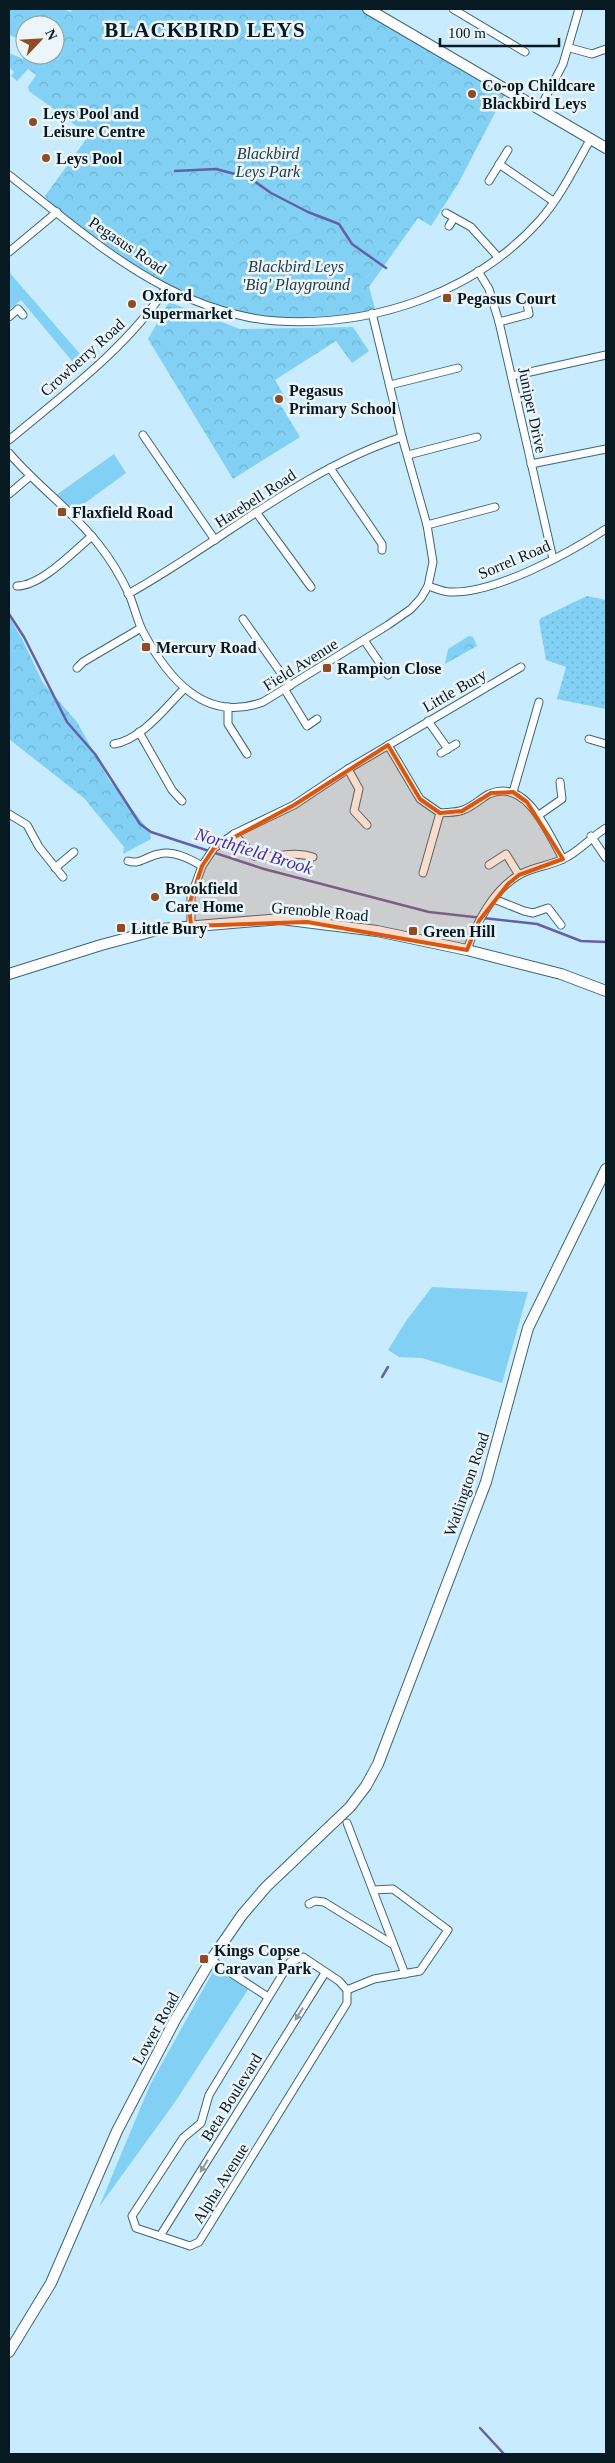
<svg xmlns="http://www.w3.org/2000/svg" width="615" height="2463" font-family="'Times New Roman',serif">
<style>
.grass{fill:#82d1f4}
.park{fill:url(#park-crowns)}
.garden{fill:url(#garden-dots)}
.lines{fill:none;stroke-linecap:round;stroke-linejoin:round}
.stream{stroke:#6460a7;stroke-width:2.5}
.street-casing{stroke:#3b6679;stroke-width:9}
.secondary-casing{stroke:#3b6679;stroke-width:12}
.street{stroke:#fff;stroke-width:7}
.secondary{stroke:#fff;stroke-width:10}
.oneway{fill:#8f989b}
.marked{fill:#dd560d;fill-opacity:0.2;stroke:#dd560d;stroke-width:4;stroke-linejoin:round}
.poi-dot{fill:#914b23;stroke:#ecf5f9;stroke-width:2}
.labels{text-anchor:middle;stroke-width:5;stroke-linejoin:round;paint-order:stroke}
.poi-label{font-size:16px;font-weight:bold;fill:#071921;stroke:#ecf5f9;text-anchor:start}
.park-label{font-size:16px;font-style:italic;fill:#243b46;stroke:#ecf5f9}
.street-label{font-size:16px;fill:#071921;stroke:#ecf5f9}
.water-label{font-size:18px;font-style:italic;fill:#4a2d9f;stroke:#ecf5f9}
.district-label{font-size:21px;font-weight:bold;letter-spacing:1px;fill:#071921;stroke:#ecf5f9}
</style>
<defs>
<pattern id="park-crowns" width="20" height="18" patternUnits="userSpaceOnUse" patternTransform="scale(1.25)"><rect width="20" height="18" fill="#82d1f4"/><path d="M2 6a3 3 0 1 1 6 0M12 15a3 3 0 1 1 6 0" fill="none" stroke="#6fb3d1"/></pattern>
<pattern id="garden-dots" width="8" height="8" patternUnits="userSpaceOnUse" patternTransform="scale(1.25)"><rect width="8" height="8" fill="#82d1f4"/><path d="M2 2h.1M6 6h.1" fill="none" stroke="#6fb3d1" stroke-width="1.8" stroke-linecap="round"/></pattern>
</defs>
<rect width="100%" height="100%" fill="#c8ecfe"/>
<!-- grass -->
<g class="grass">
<path d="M9,272L87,362L77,367L21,300L9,310Z"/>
<path d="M114,454L126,473L70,514L52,498Z"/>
<path d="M432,1287L528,1292L502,1383L422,1358L399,1357L388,1350L406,1321Z"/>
<path d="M215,1968L249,1988L175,2102L99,2207L150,2085Z"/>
</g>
<!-- park -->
<g class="park">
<path d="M9,9H62L71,12L72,9H368L507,90L458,184L431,226L418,218L369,287L376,312L315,320L244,316L166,288L57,212L45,196L87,138L79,128L29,91L28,87L36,75L28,69L17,81L11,76L14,72L9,67V53L23,59L25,55H55V25H25V41L9,35Z"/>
<path d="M169,302L240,329L353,327L369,351L352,363L336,341L275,380L286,399L280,404L300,437L233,479L148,339Z"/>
<path d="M9,617L22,639L43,683L77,722L109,780L150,832L151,839L123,854L124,847L84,798L9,739Z"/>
<path d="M469,636L473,637L477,646L445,664L448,649Z"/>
</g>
<!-- garden -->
<path class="garden" d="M587,596L606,600V709L557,699L566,667L546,660L539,621L541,618Z"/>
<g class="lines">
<!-- stream -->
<g class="stream">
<path d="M175,171L216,169L250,178L271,193L308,212L339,224L352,244L386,268"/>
<path d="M9,614L24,637L67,722L95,754L140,824L151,832L264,869L429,912L537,924L581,941L606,942"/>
<path d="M382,1377L388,1367"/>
<path d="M480,2428L504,2454"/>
</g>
<!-- street casing -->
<g class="street-casing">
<g id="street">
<path d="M453,9L525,52"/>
<path d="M570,48L592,54L606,49"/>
<path d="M539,110L563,64L579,9"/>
<path d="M499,164L553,201"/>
<path d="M9,175C59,214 109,258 165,287C198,304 240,319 277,321C373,327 475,293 540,220C559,199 576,165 590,140"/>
<path d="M489,181L508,150"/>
<path d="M446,213L471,227L498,257"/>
<path d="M449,226L454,218"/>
<path d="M9,252L57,212"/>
<path d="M478,271L489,289L499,322L553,559"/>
<path d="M9,317L18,309L23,315"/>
<path d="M499,322L529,314L527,304"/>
<path d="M512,376L606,355"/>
<path d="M390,385L458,368"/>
<path d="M143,435L215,540"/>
<path d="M9,440C64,394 127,348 166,288"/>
<path d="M9,453C37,486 73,511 99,545C111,560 121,577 129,594C134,606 137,619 142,630C167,677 204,724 263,702L388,625L411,609L421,598L428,586L433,562L427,525L402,437L372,313"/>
<path d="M408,455L477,437"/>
<path d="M531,464L606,449"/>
<path d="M330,468L382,544V550"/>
<path d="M9,494L29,477"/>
<path d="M256,512L311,587"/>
<path d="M427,525L495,507"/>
<path d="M17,586C41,586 73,552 92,536"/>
<path d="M428,586C435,588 443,592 450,592C495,594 569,553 606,529"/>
<path d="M128,594C220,543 301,470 402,437"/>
<path d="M243,619L290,686"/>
<path d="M364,640L388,675"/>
<path d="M77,668L83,662L141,628"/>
<path d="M285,690L307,726L317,719"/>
<path d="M228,707V724L247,754"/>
<path d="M428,721L448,749"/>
<path d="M139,732L172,790L182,801"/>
<path d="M589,739L606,744"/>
<path d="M114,744C141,740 165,708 184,689"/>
<path d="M388,745L420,799L440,813C447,812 456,813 463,810C472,807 480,799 489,794C527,777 549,835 563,859"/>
<path d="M441,753L456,744"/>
<path d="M348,769L359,789L354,811L367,825"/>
<path d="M513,792L539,702"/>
<path d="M9,814L27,825L39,847L63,877"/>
<path d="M539,815L562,799L560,782"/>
<path d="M234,834L254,856C274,859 292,850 313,857"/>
<path d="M591,836L606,858"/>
<path d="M128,861C140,865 147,856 159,854C173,850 190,859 202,866"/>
<path d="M489,865L506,854L519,875"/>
<path d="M55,868L74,852"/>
<path d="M423,873L440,813"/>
<path d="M494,899L524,911L533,913L548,908L561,925"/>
<path d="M191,926V897L202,866L214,848L234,834L294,805L348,769L521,667"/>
<path d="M467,950C476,923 494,889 519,875C532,867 549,866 563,859C579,852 591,837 606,828"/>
<path d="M347,1823L405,1974"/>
<path d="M309,1904L315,1901L324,1902L392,1944"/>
<path d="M303,1957L339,1981L347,1990V2003L199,2242L190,2246L136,2228L132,2216L183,2138L201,2123L209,2095L290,1962Z"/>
<path d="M211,1960L268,1997"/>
<path d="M347,1990L374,1979L420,1971L448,1930L393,1889L373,1890"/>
<path d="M160,2236L325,1973"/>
</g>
</g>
<!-- secondary casing -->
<g class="secondary-casing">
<g id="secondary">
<path d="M368,9L606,148"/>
<path d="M9,974L101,945L161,929L281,919L377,931L467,950L561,974L606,991"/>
<path d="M9,2352L51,2283L117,2131L175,2020L211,1960L242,1915L266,1887L350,1807L366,1786L378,1764L486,1482L528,1328L606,1169"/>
</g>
</g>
<!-- street -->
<use href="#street" class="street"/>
<!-- secondary -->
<use href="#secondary" class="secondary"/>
</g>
<!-- one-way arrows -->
<defs><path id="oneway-solid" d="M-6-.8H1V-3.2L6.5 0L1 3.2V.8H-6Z" transform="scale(1.25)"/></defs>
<g class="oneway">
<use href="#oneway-solid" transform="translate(299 2014) rotate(122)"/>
<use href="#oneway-solid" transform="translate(204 2166) rotate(122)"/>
</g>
<!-- marked area -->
<path class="marked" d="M388,745L420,799L440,813L462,811L491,793L513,792L527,802L563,859L519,875L508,884L479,921L467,950L307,922L191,926L189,905L202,866L214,848L294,805Z"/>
<!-- markers -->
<g class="poi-dot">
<circle cx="472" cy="94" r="5"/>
<circle cx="33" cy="122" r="5"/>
<circle cx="46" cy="158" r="5"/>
<rect x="442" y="293" width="10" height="10" rx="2.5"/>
<circle cx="132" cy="304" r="5"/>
<circle cx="279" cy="399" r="5"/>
<rect x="57" y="507" width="10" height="10" rx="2.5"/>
<rect x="141" y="642" width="10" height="10" rx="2.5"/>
<rect x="322" y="663" width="10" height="10" rx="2.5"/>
<circle cx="155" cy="897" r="5"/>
<rect x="116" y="923" width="10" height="10" rx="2.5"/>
<rect x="408" y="926" width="10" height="10" rx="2.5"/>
<rect x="199" y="1954" width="10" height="10" rx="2.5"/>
</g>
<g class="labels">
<!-- poi labels -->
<g class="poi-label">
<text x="482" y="91">Co-op Childcare<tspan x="482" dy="18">Blackbird Leys</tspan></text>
<text x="43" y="119">Leys Pool and<tspan x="43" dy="18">Leisure Centre</tspan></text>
<text x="56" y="164">Leys Pool</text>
<text x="142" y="301">Oxford<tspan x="142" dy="18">Supermarket</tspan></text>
<text x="457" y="304">Pegasus Court</text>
<text x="289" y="396">Pegasus<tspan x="289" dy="18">Primary School</tspan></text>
<text x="72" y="518">Flaxfield Road</text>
<text x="156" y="653">Mercury Road</text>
<text x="337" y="674">Rampion Close</text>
<text x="165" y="894">Brookfield<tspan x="165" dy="18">Care Home</tspan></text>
<text x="131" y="934">Little Bury</text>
<text x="423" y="937">Green Hill</text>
<text x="214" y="1956">Kings Copse<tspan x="214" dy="18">Caravan Park</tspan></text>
</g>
<!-- park labels -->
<g class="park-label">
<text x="268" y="159">Blackbird<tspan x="268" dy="18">Leys Park</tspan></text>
<text x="296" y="272">Blackbird Leys<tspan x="296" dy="18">'Big' Playground</tspan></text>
</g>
<!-- street labels -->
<g class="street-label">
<text transform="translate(128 245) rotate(34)" y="6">Pegasus Road</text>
<text transform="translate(82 357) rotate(-42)" y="6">Crowberry Road</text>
<text transform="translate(533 410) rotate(78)" y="6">Juniper Drive</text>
<text transform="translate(255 498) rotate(-33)" y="6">Harebell Road</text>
<text transform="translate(514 559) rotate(-23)" y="6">Sorrel Road</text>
<text transform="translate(300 664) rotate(-32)" y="6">Field Avenue</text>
<text transform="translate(454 690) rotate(-30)" y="6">Little Bury</text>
<text transform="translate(320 911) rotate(5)" y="6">Grenoble Road</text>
<text transform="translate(466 1484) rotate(-71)" y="6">Watlington Road</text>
<text transform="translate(155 2028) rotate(-61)" y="6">Lower Road</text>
<text transform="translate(231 2097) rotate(-58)" y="6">Beta Boulevard</text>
<text transform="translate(220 2183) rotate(-58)" y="6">Alpha Avenue</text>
</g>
<!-- water labels -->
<g class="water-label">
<text transform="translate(254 851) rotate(17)" y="6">Northfield Brook</text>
</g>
<!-- district labels -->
<g class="district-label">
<text x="205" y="37">BLACKBIRD LEYS</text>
</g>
</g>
<!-- border -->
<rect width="615" height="2463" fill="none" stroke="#071921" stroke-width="20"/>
<!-- north arrow -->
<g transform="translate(40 40) rotate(65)"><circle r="24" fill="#ecf5f9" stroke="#909da3"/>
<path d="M0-4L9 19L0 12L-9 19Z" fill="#914b23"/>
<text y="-8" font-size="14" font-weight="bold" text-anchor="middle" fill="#071921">N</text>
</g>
<!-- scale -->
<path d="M440 38v8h119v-8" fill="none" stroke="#071921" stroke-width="2.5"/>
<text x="448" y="38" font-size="15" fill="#071921" stroke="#ecf5f9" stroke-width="4" paint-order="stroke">100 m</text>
</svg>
